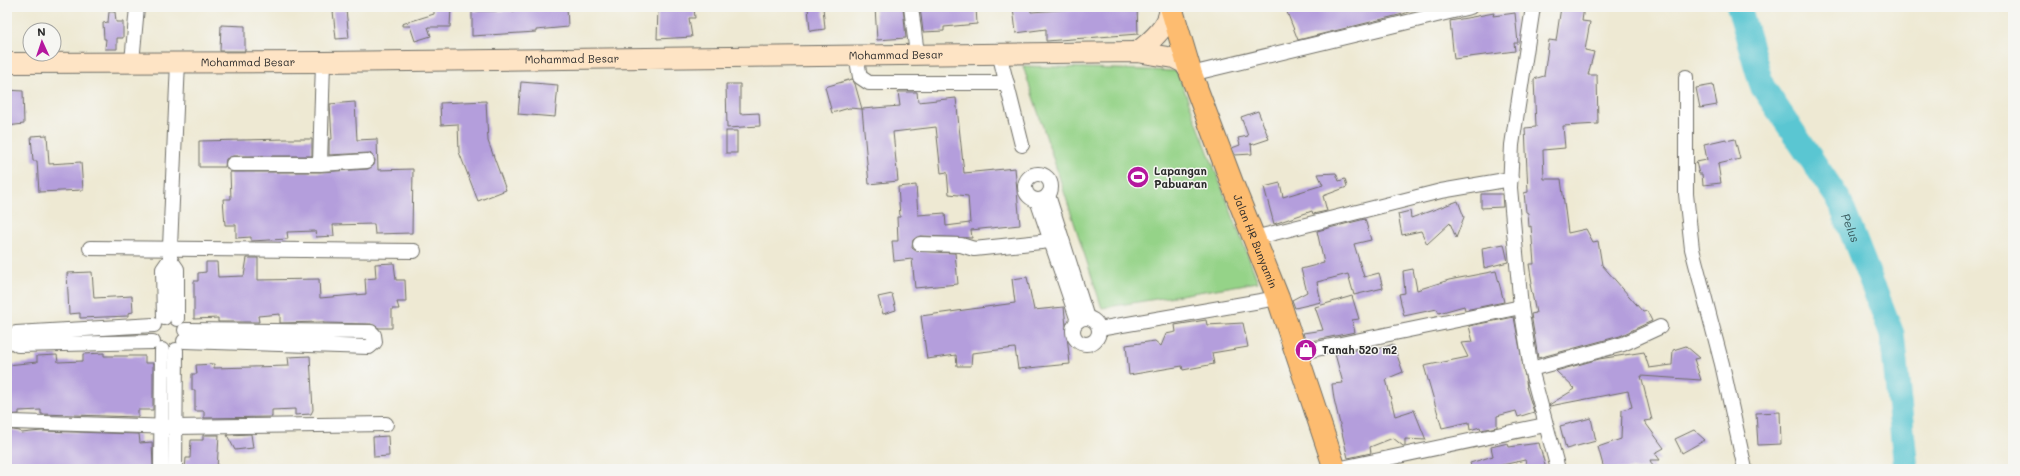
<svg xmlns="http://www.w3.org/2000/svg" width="2020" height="476" font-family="Mali,sans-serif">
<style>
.green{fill:#95d388;stroke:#607f5a}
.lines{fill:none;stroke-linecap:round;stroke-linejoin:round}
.river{stroke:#5ac6d2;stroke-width:25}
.building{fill:#b49edc}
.street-casing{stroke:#6f6e66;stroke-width:16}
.secondary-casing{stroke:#6f6e66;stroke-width:22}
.primary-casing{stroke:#6f6e66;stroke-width:24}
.street{stroke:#fff;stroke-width:14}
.secondary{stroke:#fee4c5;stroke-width:20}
.primary{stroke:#fdbc6f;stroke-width:22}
.labels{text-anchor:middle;stroke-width:3;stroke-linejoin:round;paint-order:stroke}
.street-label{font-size:11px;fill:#2b2b2b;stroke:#f6f6f2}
.poi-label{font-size:11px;font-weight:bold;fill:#2b2b2b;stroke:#f6f6f2;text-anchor:start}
.water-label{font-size:12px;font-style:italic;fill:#395a5d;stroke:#f6f6f2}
</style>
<rect width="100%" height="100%" fill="#f6f6f2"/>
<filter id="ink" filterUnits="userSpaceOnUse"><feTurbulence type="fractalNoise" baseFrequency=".025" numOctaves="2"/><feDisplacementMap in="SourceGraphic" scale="8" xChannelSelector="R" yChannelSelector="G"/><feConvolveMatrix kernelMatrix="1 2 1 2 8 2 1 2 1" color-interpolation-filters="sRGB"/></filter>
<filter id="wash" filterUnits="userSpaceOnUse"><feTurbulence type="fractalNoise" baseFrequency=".012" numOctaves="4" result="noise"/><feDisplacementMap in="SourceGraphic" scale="16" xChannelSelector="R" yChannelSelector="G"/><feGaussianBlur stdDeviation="0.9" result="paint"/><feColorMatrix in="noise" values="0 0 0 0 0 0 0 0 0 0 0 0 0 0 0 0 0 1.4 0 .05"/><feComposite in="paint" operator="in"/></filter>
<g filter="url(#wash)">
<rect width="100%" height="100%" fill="#eee9d3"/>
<!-- green -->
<path class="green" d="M1023,66L1177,71L1258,282L1102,308Z"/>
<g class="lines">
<!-- river -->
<path class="river" id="s1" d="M1739,7L1762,86L1839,200L1892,334L1906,469"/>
</g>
<g id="blocks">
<!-- building -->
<g class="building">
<path d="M434,7H451L450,27H428L431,36L415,41L410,26H402V24L434,14Z"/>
<path d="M525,7H567L568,27L536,30V32L472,36V11H515V8Z"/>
<path d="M658,7H694L695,18H689L692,37L657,39Z"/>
<path d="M808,7H823L825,29L810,31Z"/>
<path d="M875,7H903L906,38L877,40Z"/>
<path d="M920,7H976L977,24L944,27V31L923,32Z"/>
<path d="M1013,7H1030L1031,12L1103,7H1137L1138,34L1046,41V29L1016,33Z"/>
<path d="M1285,7H1418V8L1403,14L1298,40Z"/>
<path d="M1561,7H1584L1582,21L1590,22L1585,50L1594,52L1588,75H1597L1598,124L1563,126L1565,148L1543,150L1544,179H1561L1568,233L1586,229L1593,242L1598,241L1602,265L1643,312L1647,311L1652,321L1620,336L1538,358L1531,314L1536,313L1530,284L1532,283L1529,264H1534L1531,226L1529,227L1528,213L1526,212L1524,193L1528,192L1525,128L1536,127L1534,79L1544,76L1549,40L1556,41Z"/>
<path d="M346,10L349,38L336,39L333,11Z"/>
<path d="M109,12H115L116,22H123V38H117V49H105L106,39H104L103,23L108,22Z"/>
<path d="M1494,13L1493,16L1515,13L1518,43H1514L1515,51L1454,59L1450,21Z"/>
<path d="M221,25L245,26V51H220Z"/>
<path d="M852,79L855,84L862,109L849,108L832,113L825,87Z"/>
<path d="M521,82L558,85L555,117L518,114Z"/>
<path d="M726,84H740V114L759,113L760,126L727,128Z"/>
<path d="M1713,85L1717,105L1700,108L1696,88Z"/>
<path d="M7,90L23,91L24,124L7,126Z"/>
<path d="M898,92H917L918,102L956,98L964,173L1015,168L1020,225L971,230L972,238L920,236L913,240L912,248L916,251L955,253L958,284L915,288L912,259L894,261L892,241H898L897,217H900L898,187L916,185L918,215L945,213L946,226L970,223L968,196L949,194L947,172L941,173L936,127L893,132L898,181L869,184L862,109L900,106Z"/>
<path d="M486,101L488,141L506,190L478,201L459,152L458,124L441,125L440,103Z"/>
<path d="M355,102L357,140L377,139L378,170L413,169L412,233L375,234L374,224L333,225L334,236L316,237L315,231L287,232L288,239L251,241V237L236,238V225H225L223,199H231L230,172H320L368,169L374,165L375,160L370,153L329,155V139H332L330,104Z"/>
<path d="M1258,111L1269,139L1251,145V143L1252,154L1235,155L1232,148L1240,145L1238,138L1248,136L1241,117Z"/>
<rect x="726" y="131" width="11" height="22"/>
<path d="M47,135L49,164L81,162L83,190L39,192L37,161H33L31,136Z"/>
<path d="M286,139H312V156H233L226,159L225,167H199V141Z"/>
<path d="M1726,139V141L1735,139L1740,159L1718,164L1721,183L1703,185L1702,174H1699L1696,162L1707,160L1704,144Z"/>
<path d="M1336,173L1339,181L1345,179L1347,187L1323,196L1327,211L1313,214L1312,211L1274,224L1264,187L1280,183L1283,197L1323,185L1318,174Z"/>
<path d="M1481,194H1502L1503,207L1481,208Z"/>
<path d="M1458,201L1464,217L1456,238L1450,223L1427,244L1421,231L1402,235L1398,214L1410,211L1411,218Z"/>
<path d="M1365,219L1371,240L1354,244L1364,277L1379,273L1383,288L1354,295L1348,274L1317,282L1321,302L1295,308L1292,300L1307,292L1301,269L1324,263L1317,231Z"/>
<path d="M1504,244L1508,262L1484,268L1482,248Z"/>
<path d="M247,258H258V280L319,279L320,298L366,294L365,279L376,278L375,264L394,263L396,280H405L406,302H397L399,309H392V328H379L371,324L323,323V322L280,323V314L258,316L259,322H218V318L194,319V281H198V273L206,272V262H217L218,277L244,276Z"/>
<path d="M1413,269L1417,290L1449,280L1496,271L1504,302L1465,310L1464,306L1439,313L1437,309L1404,316L1399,294L1405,293L1403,271Z"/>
<path d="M92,272L94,298L132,296L133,312L128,313V316L80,318V313L69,314L67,273Z"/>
<path d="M1027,277L1034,310L1064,307L1070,364L1018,369L1015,348L972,353L971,366H957L956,355L927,359L921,316L1015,303L1012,279Z"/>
<path d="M892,294L896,310L883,314L878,297Z"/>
<path d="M1352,296L1359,319L1352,320L1355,332L1306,342L1303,333L1323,330L1315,307Z"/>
<path d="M1514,317L1527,387H1526L1534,412L1518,417L1516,411L1497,416V427L1481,430L1480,427L1470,430L1469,422L1442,428L1424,366L1468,357L1461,343L1473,342L1469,326Z"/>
<path d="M1206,320L1207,325L1243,323L1248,347L1212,353L1214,364L1183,370L1182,366L1129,375L1126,345L1155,341L1161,346L1166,334L1176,332L1175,325Z"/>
<path d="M1393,344L1403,372L1386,379L1395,416L1414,410L1426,440L1405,439V446H1403L1393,438L1370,447L1371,453L1348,458L1334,399L1332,384L1343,383L1335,354L1375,346L1376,350Z"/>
<path d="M1686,346L1700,358L1694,359L1701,380L1641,376L1652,420L1644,421L1664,448L1655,453L1660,460H1650L1654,469H1604L1598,447L1621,439L1622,410L1632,407L1628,391L1550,406L1549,405L1575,389L1556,371L1599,359L1644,352L1649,368L1672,365L1673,350Z"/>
<path d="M104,353V356H145V363H153V410H138V417L41,414V410L19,411V414L7,415V365L37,362V356L57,355L58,362L83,361V354Z"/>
<path d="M310,356L313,410L311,414L295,415V409L272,410V417L204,418V411H195V390H192V374H197L196,365L214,364V368L289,366L288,357Z"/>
<path d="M1780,412L1781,444L1758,445L1756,413Z"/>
<path d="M1591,418L1596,441L1566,449L1560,426Z"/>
<path d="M7,429L20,431L21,433L42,431L139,434L140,443L152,442L153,467L151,469H7Z"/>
<path d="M1694,430L1705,440L1682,453L1675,439Z"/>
<path d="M251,434L253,448L235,450L227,435Z"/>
<path d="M203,435H219L217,469H185L186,458H190L191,440H203Z"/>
<path d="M388,436L389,456L374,457L373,437Z"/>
<path d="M1508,443L1509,447L1539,443L1546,469H1528L1525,460L1484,469H1472L1470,463L1493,456L1491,447Z"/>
</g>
</g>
</g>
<g filter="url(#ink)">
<use href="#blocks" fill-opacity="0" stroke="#6f6e66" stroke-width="1"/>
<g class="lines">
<!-- street casing -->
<g class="street-casing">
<g id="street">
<path d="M911,7L917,54"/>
<path d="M1533,7L1512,145L1510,188L1521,307L1531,369L1558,469"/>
<path d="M999,53L1022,145"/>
<path d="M856,55L860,77L869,83H1007"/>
<path d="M132,62L137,7"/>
<path d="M1191,74L1470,7"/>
<path d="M1686,77V194L1692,249L1722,364L1745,469"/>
<path d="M233,164H320L367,161"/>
<path d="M320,164L323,62"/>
<circle cx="1038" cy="187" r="13"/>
<path d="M1048,195L1087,318"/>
<path d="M1037,200L1078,321"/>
<path d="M1254,238L1441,191L1511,179"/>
<path d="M920,244L961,245L974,249L1050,241"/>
<path d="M90,248L414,251"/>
<circle cx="1086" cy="331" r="13"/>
<path d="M164,318L163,269L170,259"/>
<path d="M177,319V269L170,259V247L178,62"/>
<path d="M1099,329L1278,298"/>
<path d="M184,341L369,347L375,342L374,335L371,332L185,330"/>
<path d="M153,342L18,345L15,343L12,338L16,333L154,325"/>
<path d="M1297,353L1521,307"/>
<path d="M1531,369L1623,344L1660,327"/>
<path d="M12,422L175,427L386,424"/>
<path d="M161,469L162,350"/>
<path d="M175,469L176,350"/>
<path d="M1337,469L1545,425"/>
</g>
</g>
<!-- secondary casing -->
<g class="secondary-casing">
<g id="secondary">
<path d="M1137,52C1149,43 1172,24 1169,7"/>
<path id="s2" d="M7,63L323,62L1137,52L1174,58L1184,63L1191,74"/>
</g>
</g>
<!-- primary casing -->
<g class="primary-casing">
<g id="primary">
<path id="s3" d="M1171,7L1191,74L1232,183L1278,298L1335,469"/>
</g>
</g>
<!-- street -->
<use href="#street" class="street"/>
<!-- secondary -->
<use href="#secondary" class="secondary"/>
<!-- primary -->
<use href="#primary" class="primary"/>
</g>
</g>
<!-- icons -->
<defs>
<g id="stadium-disc" transform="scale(1.15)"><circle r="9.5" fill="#b5179e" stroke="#f6f6f2"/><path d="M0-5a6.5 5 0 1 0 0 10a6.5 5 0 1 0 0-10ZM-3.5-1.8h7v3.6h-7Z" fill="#fff"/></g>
<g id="shop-disc" transform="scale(1.15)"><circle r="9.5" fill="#b5179e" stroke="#f6f6f2"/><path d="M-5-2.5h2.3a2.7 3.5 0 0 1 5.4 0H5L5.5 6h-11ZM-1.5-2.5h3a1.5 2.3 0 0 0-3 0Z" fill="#fff"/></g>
</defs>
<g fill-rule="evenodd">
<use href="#stadium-disc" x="1138" y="177"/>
<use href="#shop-disc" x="1306" y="350"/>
</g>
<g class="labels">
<!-- street labels -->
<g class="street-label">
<text dy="4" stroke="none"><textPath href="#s2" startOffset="889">Mohammad Besar</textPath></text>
<text dy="4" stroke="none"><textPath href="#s2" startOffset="565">Mohammad Besar</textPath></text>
<text dy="4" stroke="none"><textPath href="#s2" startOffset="241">Mohammad Besar</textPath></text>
<text dy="4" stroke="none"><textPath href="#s3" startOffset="249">Jalan HR Bunyamin</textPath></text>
</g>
<!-- poi labels -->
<g class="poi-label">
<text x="1154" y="175">Lapangan<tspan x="1154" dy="13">Pabuaran</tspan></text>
<text x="1322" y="354">Tanah 520 m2</text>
</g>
<!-- water labels -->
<g class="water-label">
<text dy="4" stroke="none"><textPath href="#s1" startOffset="250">Pelus</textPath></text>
</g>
</g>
<!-- margin -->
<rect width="2020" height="476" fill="none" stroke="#f6f6f2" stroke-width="24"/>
<!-- north arrow -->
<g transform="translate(42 42) rotate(357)"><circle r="19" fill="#f6f6f2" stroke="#a5a5a2"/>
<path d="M0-3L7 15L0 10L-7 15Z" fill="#b5179e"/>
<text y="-6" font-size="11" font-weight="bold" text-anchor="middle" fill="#2b2b2b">N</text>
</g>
</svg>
